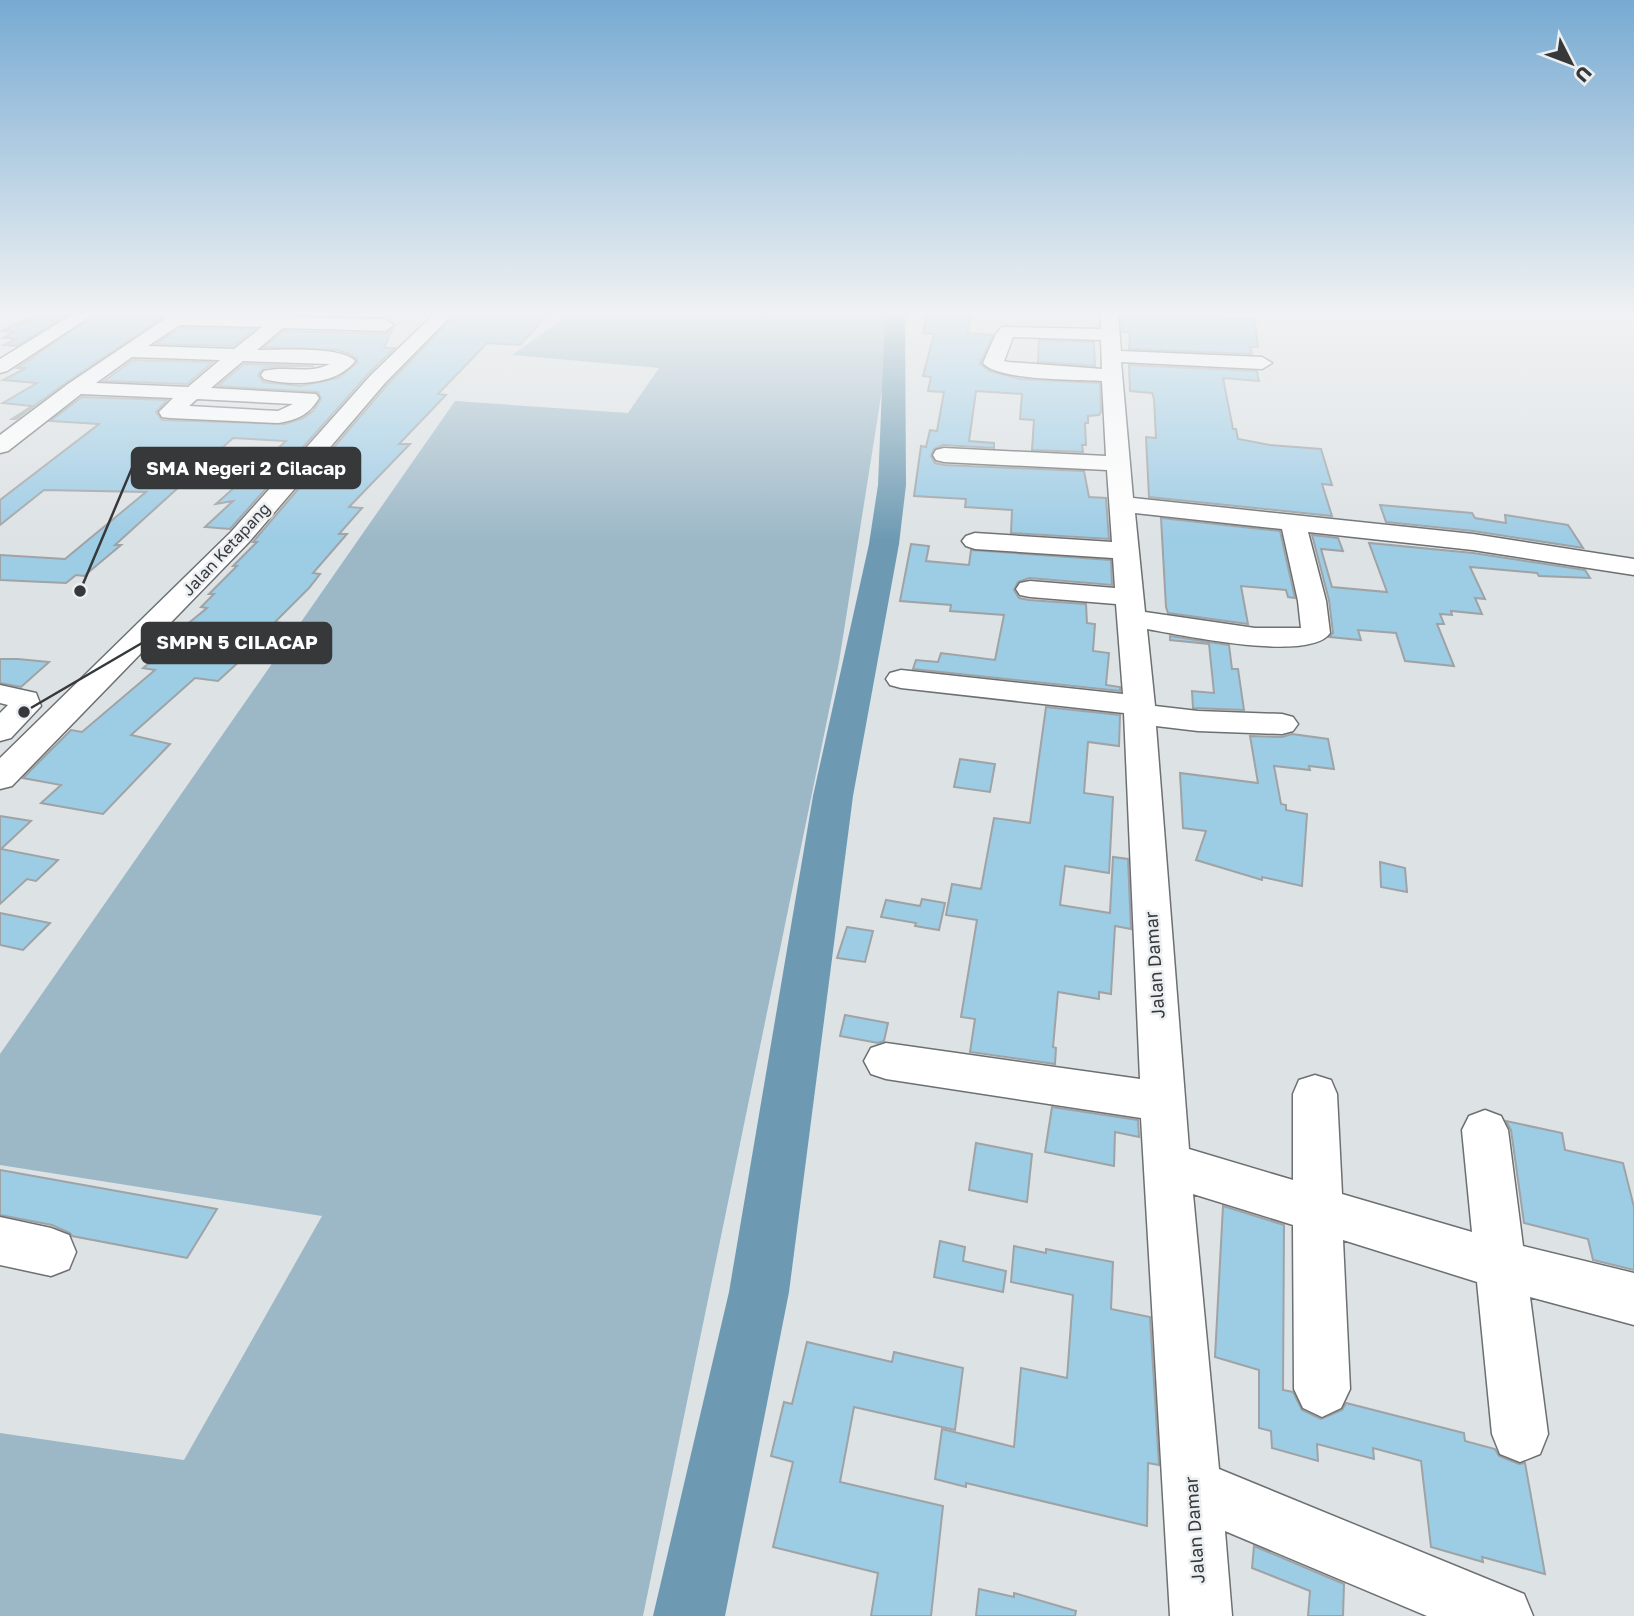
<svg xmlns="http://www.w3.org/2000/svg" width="1634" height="1616" font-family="'Golos Text',sans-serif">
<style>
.green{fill:#9cb8c7}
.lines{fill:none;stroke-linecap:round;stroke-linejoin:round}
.river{fill:#6d9ab2;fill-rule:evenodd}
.building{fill:#9dcce5;stroke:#9fa3a5;stroke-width:2}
.minor-casing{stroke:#6c7072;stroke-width:3}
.minor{fill:#fff;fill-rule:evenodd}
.labels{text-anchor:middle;stroke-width:5;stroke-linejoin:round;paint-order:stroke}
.far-street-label{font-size:16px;fill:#363839;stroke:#ebeff1}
.street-label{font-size:18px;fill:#363839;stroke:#ebeff1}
.leader{fill:none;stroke:#363839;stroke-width:2.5}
.callout-dot{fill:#363839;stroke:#ebeff1;stroke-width:2.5}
.callout{fill:#363839;stroke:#363839;stroke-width:2.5}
.callout-label{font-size:19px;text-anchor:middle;font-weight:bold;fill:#fff}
</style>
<rect width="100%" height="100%" fill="#dde2e4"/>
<!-- green -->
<path class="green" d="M538,314H894L839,662L643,1616H0V1433L184,1460L322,1216L0,1165V1054L455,401L628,413L659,368L512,355L567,316Z"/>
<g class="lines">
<!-- river -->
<path class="river" d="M885,314H905L906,485L899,544L853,796L789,1292L725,1616H653L729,1292L813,796L869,544L878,485Z"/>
</g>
<!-- building -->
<g class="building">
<path d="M38,314H69L16,346L4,345L17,339L3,338L14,332L1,331Z"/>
<path d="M96,314H168L67,382L16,419H12L32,406L3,403L37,383L3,380L26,368H17Z"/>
<path d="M456,314L546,317L520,345L487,343L438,394L446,395L399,444H410L349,507L362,508L339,534H347L313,573L320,574L309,588L275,622L303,626L277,651L255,647L218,681L195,678L131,735L170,744L103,814L41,803L61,785L23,778L71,730L82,732L155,670L143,668L177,640L169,639L207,608L201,607L214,594H209L237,566H233L257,542H253L387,385Z"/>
<path d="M927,314L971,316L967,333L993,335L980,364L990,371L1020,379L1100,383L1101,412L1099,415L1088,416V423H1085L1086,445H1082L1083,452L1032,450L1034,420L1020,419L1022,394L976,391L969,441L994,443V448L943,445L934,449L931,456L935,463L944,465L1084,471L1089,497L1106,498L1109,539L1011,533L1012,510L965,507L966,499L914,496L921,446L926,447L930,430L937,431L944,392L928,391L931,377L923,376L934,334L923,333Z"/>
<path d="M1121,314H1221V318L1255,320L1258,347H1250L1252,354L1129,349L1130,332H1122Z"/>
<path d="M181,328L255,329L233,346L156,344Z"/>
<path d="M392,330L384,348H395L369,373L230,529L205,527L233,501L216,504L286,441L233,438L115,545H121L84,576L76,575L66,583L0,580V555L65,559L146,492L44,490L0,525V500L99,424L50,421L82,397L167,400L156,412L162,420L285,424L303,418L313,411L321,399L318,392L218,386L244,364L314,366L272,367L264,368L258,375L263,382L300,386L338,378L357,363V359L350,354L338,350L264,347L284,331L385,334Z"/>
<path d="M1039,340L1094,342L1095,366L1038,362Z"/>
<path d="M133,360L213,362L187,384L104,381Z"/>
<path d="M1129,365L1257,371L1259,381L1223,378L1233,429H1236L1238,439L1270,445L1321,449L1332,485L1322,484L1332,516L1149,497L1146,437L1156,438L1154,399L1152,393L1130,391Z"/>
<path d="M1380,505L1472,513L1475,518L1506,523L1505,515L1568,525L1583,548L1473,531L1386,522Z"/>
<path d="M1161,518L1280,531L1295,598L1288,597L1286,590L1241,586L1248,624L1168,613L1166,607Z"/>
<path d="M1312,535L1338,538L1343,551L1321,549L1332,587L1387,592L1369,543L1473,553L1585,570L1590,578L1539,576L1537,573L1470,567L1485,599L1475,598L1482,614L1451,611L1452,615L1440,614L1444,624H1437L1454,666L1405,661L1396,633L1358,630L1361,640L1329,637L1333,633L1329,600Z"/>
<path d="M911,544L929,546L926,561L969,565L971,550L1111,560L1112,585L1029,578L1018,582L1014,590L1019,598L1029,600L1086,604L1087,623L1095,624L1093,651L1109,653L1106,685L1120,687V691L913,669L916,660L938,662L941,653L995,660L1004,615L950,611L951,605L900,601Z"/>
<path d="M1170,636L1229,645L1232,669H1238L1244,710L1193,708L1192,691L1214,693L1209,644L1170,640Z"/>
<path d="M0,659H18L49,662L21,687L0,683Z"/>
<path d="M1046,707L1120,715L1119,746L1088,742L1084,793L1113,797L1109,873L1065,866L1060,905L1110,913L1113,857L1128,859L1131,929L1115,926L1111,994L1099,992V999L1058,992L1053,1047L1056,1048L1055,1064L970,1052L975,1019L961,1017L977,920L946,915L952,884L981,889L994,818L1030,823Z"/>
<path d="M1292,734L1328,739L1334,769L1309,766L1310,770L1274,766L1281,804L1286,805V810L1307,814L1302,886L1262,877V880L1196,860L1206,831L1183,828L1180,773L1258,783L1250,736L1282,737Z"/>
<path d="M960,759L995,764L990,792L954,787Z"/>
<path d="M0,816L31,821L1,849L58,860L36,881L27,879L0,904Z"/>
<path d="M1380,862L1405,868L1407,892L1381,887Z"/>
<path d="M922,899L945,903L939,930L915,926L916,923L881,917L886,900L920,906Z"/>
<path d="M0,913L50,923L23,950L0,945Z"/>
<path d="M847,927L873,931L865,962L837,958Z"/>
<path d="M845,1015L888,1023L884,1041L878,1043L840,1036Z"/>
<path d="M1052,1107L1138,1120L1139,1137L1115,1132L1114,1166L1045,1152Z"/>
<path d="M1506,1121L1562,1133L1565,1150L1623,1163L1634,1207V1270L1593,1260L1588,1239L1524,1223L1511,1130Z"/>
<path d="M976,1143L1032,1154L1027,1202L969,1190Z"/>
<path d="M0,1170L217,1209L187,1258L72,1236L70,1233L52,1225L0,1215Z"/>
<path d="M1223,1206L1284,1225L1283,1390L1293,1392L1302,1410L1321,1419L1342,1410L1346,1403L1464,1433L1465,1441L1495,1449L1499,1456L1519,1464L1525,1463L1545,1574L1482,1557L1483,1562L1431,1547L1421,1461L1373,1448L1374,1459L1317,1444L1318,1461L1272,1448L1271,1431L1259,1428V1370L1215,1357Z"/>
<path d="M940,1241L965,1247L963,1261L1006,1271L1003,1292L934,1277Z"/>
<path d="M1014,1246L1046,1253V1249L1113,1262L1111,1309L1150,1317L1159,1465L1148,1463L1147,1526L966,1483V1487L935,1479L942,1429L1014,1447L1021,1368L1067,1378L1073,1295L1011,1282Z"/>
<path d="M807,1342L892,1362L894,1352L963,1368L955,1430L854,1407L840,1482L943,1506L931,1616H871L878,1573L773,1547L793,1462L771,1456L784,1402L792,1404Z"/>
<path d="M1254,1546L1344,1584L1343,1616H1308L1310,1591L1252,1568Z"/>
<path d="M979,1589L1014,1597V1593L1076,1611L1075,1616H976Z"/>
</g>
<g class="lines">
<!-- minor casing -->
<g class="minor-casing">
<g id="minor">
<path d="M73,314H94L7,371L0,373V359Z"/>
<path d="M172,314L275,316L278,314H298L296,317L385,319L394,325L385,331L283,328L257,350C277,350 343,346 355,361C336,386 292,386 264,379L261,375L264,371C286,365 308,375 330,364L243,361L211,388L316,394L319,398C309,415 297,420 278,423L170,418L162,417L159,412L173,398L81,394L8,451L0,453V435L68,384ZM180,325L262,327L234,349L148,346ZM132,357L220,360L188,387L96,383ZM197,399L293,404L278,411L189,406Z"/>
<path d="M434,314H453L385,383L249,542L12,786L0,789V758L231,532L371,375Z"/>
<path d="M1100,314H1118L1121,351L1262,357L1272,363L1262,369L1121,362L1133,498L1473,534L1634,559V575L1473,550L1308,532L1326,601L1330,633C1310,663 1181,635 1147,629L1155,706L1198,711L1282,714L1293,717L1298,724L1293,731L1282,734L1198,731L1156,726L1189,1149L1293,1180V1094L1299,1080L1315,1075L1331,1080L1337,1094L1342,1194L1472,1232L1462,1130L1469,1116L1485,1110L1501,1116L1508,1130L1523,1246L1634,1273V1325L1530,1297L1548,1434L1540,1454L1520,1462L1500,1454L1492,1434L1477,1282L1343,1240L1350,1389L1341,1408L1322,1417L1303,1408L1294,1389L1293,1225L1193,1194L1219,1469L1524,1594L1533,1616H1427L1225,1531L1232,1616H1170L1141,1118L886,1079L871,1074L864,1061L871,1048L886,1043L1140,1079L1124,713L901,688L890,685L886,679L890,673L901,670L1123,694L1116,604L1030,597L1020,595L1016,589L1020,583L1030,581L1115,588L1113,558L975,549L966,546L962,541L966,536L975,533L1112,542L1107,470L944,462L936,460L933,455L936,450L944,448L1106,456L1102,381C1078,379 997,381 983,363L996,334L1002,327L1101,329ZM1013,337L1101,340L1102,369L1008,362L1004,361ZM1135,513L1282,529L1298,601L1301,628H1255L1145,612Z"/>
<path d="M0,685L36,693L41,706L11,738L0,741V713L8,705L0,703Z"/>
<path d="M0,1217L51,1228L69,1235L76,1252L69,1269L51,1276L0,1265Z"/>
</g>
</g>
<!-- minor -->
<use href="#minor" class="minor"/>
</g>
<!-- sky -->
<linearGradient id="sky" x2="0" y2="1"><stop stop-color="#77aad2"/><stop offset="0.58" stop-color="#f0f2f3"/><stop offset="1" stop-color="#f0f2f3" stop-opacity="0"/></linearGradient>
<rect width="1634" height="540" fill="url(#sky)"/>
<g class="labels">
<!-- far-street labels -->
<g class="far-street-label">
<text transform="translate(226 549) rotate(-47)" y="6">Jalan Ketapang</text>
</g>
<!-- street labels -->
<g class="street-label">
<text transform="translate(1155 965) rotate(-94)" y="6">Jalan Damar</text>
<text transform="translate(1195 1530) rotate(-94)" y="6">Jalan Damar</text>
</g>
</g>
<!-- callouts -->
<path class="leader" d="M80 591L132 468M24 712L142 643"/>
<g class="callout-dot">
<circle cx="80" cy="591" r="7"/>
<circle cx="24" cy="712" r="7"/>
</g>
<g class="callout">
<rect x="132" y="448" width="228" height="40" rx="7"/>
<rect x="142" y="623" width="189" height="40" rx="7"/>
</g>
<g class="callout-label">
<text x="246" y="475">SMA Negeri 2 Cilacap</text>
<text x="237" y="649">SMPN 5 CILACAP</text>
</g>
<!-- north arrow -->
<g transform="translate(1571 63) rotate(132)" stroke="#ebeff1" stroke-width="5" paint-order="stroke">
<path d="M0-5L12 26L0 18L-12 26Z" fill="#363839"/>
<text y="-10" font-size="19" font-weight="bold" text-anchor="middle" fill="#363839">U</text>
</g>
</svg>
